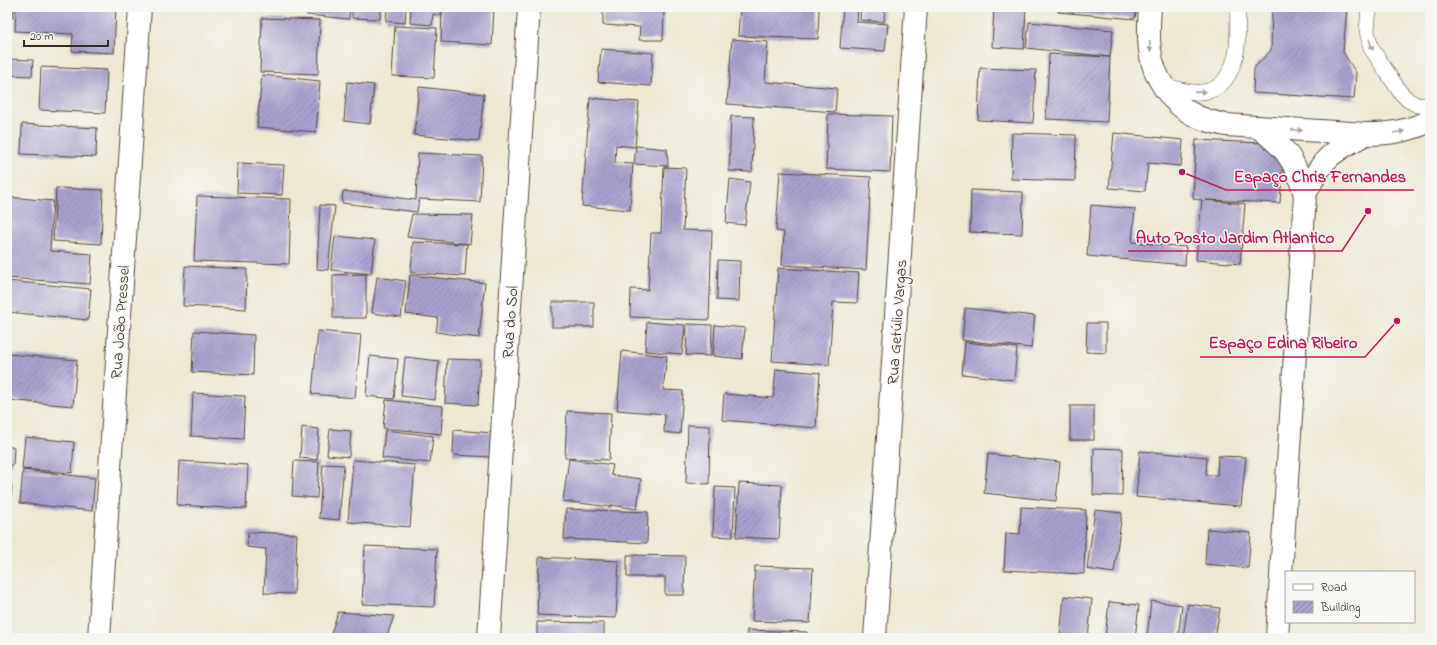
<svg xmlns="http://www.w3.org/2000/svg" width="1437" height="645" font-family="'Indie Flower',sans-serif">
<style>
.building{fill:url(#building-hatch)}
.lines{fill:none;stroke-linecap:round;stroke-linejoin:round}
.service-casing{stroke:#564639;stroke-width:16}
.minor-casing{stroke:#564639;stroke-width:24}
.tertiary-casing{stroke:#564639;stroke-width:24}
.service{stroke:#fff;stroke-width:15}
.minor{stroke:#fff;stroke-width:22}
.tertiary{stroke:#fff;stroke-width:22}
.oneway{fill:#a79f9a}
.labels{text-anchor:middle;stroke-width:3;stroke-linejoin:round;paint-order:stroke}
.street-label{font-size:16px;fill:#3b2a1e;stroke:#f6f6f2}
.leader{fill:none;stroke:#c2185b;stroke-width:1.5}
.callout-dot{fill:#c2185b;stroke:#f6f6f2;stroke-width:1.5}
.callout-label{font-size:17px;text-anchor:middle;font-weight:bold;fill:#c2185b;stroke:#f6f6f2;stroke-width:3;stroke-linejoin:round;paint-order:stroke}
</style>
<defs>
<pattern id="building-hatch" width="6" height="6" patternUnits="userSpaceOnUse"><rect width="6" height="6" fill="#a9a1cf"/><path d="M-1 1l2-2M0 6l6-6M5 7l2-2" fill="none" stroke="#8b83a7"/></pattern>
</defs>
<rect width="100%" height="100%" fill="#f6f6f2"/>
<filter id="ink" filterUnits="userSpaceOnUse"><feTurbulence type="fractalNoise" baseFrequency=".025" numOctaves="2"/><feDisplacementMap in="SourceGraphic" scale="8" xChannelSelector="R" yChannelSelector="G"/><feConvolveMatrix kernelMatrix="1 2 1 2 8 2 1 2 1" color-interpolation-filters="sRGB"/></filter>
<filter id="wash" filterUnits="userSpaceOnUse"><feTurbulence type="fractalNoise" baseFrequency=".012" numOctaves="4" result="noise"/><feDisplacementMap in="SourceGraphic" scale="16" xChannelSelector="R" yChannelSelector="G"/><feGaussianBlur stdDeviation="0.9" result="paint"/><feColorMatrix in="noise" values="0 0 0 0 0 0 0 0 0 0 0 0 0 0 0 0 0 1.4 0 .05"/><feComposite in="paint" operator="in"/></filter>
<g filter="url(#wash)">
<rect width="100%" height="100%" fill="#eee8d1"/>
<g id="blocks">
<!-- building -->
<g class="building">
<path d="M7,7H14L13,18L7,17Z"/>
<path d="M16,7H116L114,53L72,51L73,34L15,31Z"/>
<path d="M307,7H350L349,19L307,15Z"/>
<path d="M352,7H381L380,19L352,18Z"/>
<path d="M387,7H406L405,23L386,21Z"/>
<path d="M411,7H442L441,15L433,14L432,25L410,23Z"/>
<path d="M442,7H494L492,45L441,42Z"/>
<path d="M603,7H649V11L664,12L663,40H639L640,27L603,25Z"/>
<path d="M740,7H819L818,39L738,36Z"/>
<path d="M843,7H858L857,22L888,24L885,51L840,48Z"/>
<path d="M861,7H885L884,22L860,20Z"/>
<path d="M994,7H1026L1024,49L992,47Z"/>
<path d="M1059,7H1137L1135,19L1058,12Z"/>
<path d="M1272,7H1347L1343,52L1356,73L1354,99L1253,93L1254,68L1271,50Z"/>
<path d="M262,18L320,20L318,74L260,72Z"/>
<path d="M1029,22L1113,30L1110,57L1026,48Z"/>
<path d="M395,26L437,28L434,78L392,76Z"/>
<path d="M732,39L768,42L765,82L837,88L835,112L727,104Z"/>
<path d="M601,49L653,53L651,86L598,82Z"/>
<path d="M1049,54L1110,57L1107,122L1046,119Z"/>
<path d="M7,59L33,60L32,76L7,75Z"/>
<path d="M41,67L107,70L105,113L39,110Z"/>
<path d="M980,68L1036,70L1033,123L978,120Z"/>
<path d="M262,75L320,81L316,132L257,127Z"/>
<path d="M347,82L374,85L370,124L344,121Z"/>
<path d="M419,87L484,94L479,141L414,135Z"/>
<path d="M590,98L639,102L635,147L616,145L615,163L633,164L630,210L582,206Z"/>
<path d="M828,114L892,116L890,172L826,169Z"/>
<path d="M731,116L754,117L752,172L729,171Z"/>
<path d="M22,124L97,128L96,157L21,154Z"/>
<path d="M1012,133L1076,135L1075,181L1011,179Z"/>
<path d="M1114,133L1183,140L1181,166L1148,163L1145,191L1109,188Z"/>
<path d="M1196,140L1284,144L1280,203L1205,200L1245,204L1240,264L1196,260L1202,200L1193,199Z"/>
<path d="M636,146L667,149L668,166L634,164Z"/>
<path d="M418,153L482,156L480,202L419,199L417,212L342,203L343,191L416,200Z"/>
<path d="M238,163L284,165L282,195L237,193Z"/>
<path d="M664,167L686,168L683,230L712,231L709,320L630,317L631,289L648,290L651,233H661Z"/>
<path d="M780,172L871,177L866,270L782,265L784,232L776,231Z"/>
<path d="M730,179L750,182L745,225L726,223Z"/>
<path d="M56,188L103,190L101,244L53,241Z"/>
<path d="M971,190L1023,192L1022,234L970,232Z"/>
<path d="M197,196L291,199L289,264L194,261Z"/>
<path d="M7,197L53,201L50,251L92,254L90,284L7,278Z"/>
<path d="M320,205L335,206L328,270L317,269Z"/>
<path d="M1091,205L1135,209L1132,242L1186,247L1185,265L1087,256Z"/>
<path d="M412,214L473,215L470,244L407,237Z"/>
<path d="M335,236L375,240L371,274L331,270Z"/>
<path d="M413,242L467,244L465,276L411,273Z"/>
<path d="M718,260L740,261L739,301L717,300Z"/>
<path d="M185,266L247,269L246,309L183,306Z"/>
<path d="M778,268L859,273L857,303L833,302L829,365L772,361Z"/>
<path d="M366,274V318H333V275Z"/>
<path d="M410,275L485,283L479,338L436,332L438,318L406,314Z"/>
<path d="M377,277L406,281L401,317L372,313Z"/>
<path d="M7,281L91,289L88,320L7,312Z"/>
<rect x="552" y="302" width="42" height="25"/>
<path d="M965,308L1035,316L1031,348L962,340Z"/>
<path d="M647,322L685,325L682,354L645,351Z"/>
<path d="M1087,323H1106V353L1086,352Z"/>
<path d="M687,324L712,325L711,356L686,355Z"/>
<path d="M715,325L745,328L742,359L713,356Z"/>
<path d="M194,331L254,335L253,375L192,372Z"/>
<path d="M318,331L361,335L355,398L312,394Z"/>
<path d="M965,342L1017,348L1014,380L962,374Z"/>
<path d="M622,351L667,356L663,390L683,391L680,434L664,432L665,414L617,410Z"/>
<path d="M7,354L77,360L73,406L7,400Z"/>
<path d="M370,356L398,359L394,399L366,396Z"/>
<path d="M405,357L439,361L435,400L401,396Z"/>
<path d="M447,359L480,360L478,405L445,403Z"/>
<path d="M776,369L820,373L816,428L722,420L724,394L773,398Z"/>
<path d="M193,393L245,396L243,439L191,436Z"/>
<path d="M386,400L443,406L441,434L383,428Z"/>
<rect x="1070" y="406" width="24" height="34"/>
<path d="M567,411L611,413L609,460L565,458Z"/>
<path d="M688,425L710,426L709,484L686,483Z"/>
<path d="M302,427L319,429L317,460L300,458Z"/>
<path d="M330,429L351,431L349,457L327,455Z"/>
<path d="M385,430L433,436L430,463L382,458Z"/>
<path d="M454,430L494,433L492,457L453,455Z"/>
<path d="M25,437L74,442L72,473L22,469Z"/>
<path d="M7,446L14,447L13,465H7Z"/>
<path d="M1094,448L1123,449L1122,496L1093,495Z"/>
<path d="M1140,451L1207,457L1206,475H1217L1218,456L1246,457L1241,506L1136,497Z"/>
<path d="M988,454L1060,462L1056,501L984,493Z"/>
<path d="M569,459L613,465L611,475L641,479L637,509L611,505V507L563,501Z"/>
<path d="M353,460L415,465L410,527L348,522Z"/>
<path d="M179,461L248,465L246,509L177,505Z"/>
<path d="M294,461L319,462L317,498L292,496Z"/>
<path d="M323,464L344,465L339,520L319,518Z"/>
<path d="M23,470L95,478L92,511L20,503Z"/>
<path d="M739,483L782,485L779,539L736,537Z"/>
<path d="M7,485L12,486L9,513H7Z"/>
<path d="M715,487L735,488L733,537L713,536Z"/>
<path d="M1021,507L1086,510L1084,574L1004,570L1006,533L1020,534Z"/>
<path d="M566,509L648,512L647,543L564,539Z"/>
<path d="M1095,510L1122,513L1114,573L1087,569Z"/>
<path d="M1207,529L1251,533L1248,568L1205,564Z"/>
<path d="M248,532L297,534L294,594L264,593L266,549L247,547Z"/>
<path d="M365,546L437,549L434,607L362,604Z"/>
<path d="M627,555L685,556L684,595H665V577H627Z"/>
<path d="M539,557L619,561L616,618L537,615Z"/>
<path d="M755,566L813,568L810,623L752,621Z"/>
<path d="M1064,596L1092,599L1088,638H1060Z"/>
<path d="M1151,601L1182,605L1178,638H1147Z"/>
<path d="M1109,602L1139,605L1135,638H1105Z"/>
<path d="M1188,604L1220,608L1215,638H1183Z"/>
<path d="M338,612L394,616L386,638H333L331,634Z"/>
<path d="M537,622L604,623V638H537Z"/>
<path d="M747,630L807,632V638H747Z"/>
</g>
</g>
</g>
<g filter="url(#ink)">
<use href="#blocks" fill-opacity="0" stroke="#564639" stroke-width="1"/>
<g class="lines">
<!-- service casing -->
<g class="service-casing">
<g id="service">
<path d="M1369,7L1367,31L1371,48L1381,63L1400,92L1408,100L1417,105L1430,106"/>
<path d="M1162,84C1199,98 1226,98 1236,54C1239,39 1237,22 1238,7"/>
</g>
</g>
<!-- minor casing -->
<g class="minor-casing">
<g id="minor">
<path d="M99,638L140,7"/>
<path d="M489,638L529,7"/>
<path d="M875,638L916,7"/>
</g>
</g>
<!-- tertiary casing -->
<g class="tertiary-casing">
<g id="tertiary">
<path d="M1150,7C1149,21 1148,36 1150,50C1153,77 1172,105 1196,116C1206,121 1216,123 1226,125L1367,134C1391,134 1408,131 1430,121"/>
<path d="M1258,127C1287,149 1295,160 1305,195L1277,638"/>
<path d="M1305,195C1322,158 1331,152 1366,134"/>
</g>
</g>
<!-- service -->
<use href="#service" class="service"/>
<!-- minor -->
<use href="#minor" class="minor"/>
<!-- tertiary -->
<use href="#tertiary" class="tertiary"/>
</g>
<!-- one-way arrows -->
<defs><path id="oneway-solid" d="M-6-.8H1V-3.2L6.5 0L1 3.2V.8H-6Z"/></defs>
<g class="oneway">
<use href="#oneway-solid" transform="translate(1371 45) rotate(71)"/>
<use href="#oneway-solid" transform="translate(1150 46) rotate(85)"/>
<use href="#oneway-solid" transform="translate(1200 92) rotate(-4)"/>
<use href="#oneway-solid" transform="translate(1297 130) rotate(4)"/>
<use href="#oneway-solid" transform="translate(1399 132) rotate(-10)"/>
</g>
</g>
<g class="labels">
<!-- street labels -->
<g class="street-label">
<text transform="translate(119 322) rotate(-86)" y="6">Rua João Pressel</text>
<text transform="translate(509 322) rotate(-86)" y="6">Rua do Sol</text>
<text transform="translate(896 322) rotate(-86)" y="6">Rua Getúlio Vargas</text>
</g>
</g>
<!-- callouts -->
<path class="leader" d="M1182 172L1226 190H1414M1368 211L1342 251H1128M1397 321L1365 357H1200"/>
<g class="callout-dot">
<circle cx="1182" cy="172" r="4"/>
<circle cx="1368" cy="211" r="4"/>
<circle cx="1397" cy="321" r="4"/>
</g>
<g class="callout-label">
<text x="1320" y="182">Espaço Chris Fernandes</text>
<text x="1235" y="243">Auto Posto Jardim Atlantico</text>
<text x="1283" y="348">Espaço Edina Ribeiro</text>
</g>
<!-- margin -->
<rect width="1437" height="645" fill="none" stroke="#f6f6f2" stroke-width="24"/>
<!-- legend -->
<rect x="1285" y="571" width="130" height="52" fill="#f6f6f2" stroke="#aba49d"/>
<rect x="1293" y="584" width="20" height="6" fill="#ffffff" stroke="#aba49d"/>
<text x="1321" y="591" font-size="12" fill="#3b2a1e">Road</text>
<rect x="1293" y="601" width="20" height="12" fill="url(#building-hatch)" stroke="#aba49d"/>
<text x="1321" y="611" font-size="12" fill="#3b2a1e">Building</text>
<!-- scale -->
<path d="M24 40v6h84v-6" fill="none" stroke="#3b2a1e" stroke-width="2"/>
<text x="30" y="40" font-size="12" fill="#3b2a1e" stroke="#f6f6f2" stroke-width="3" paint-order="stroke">20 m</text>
</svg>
